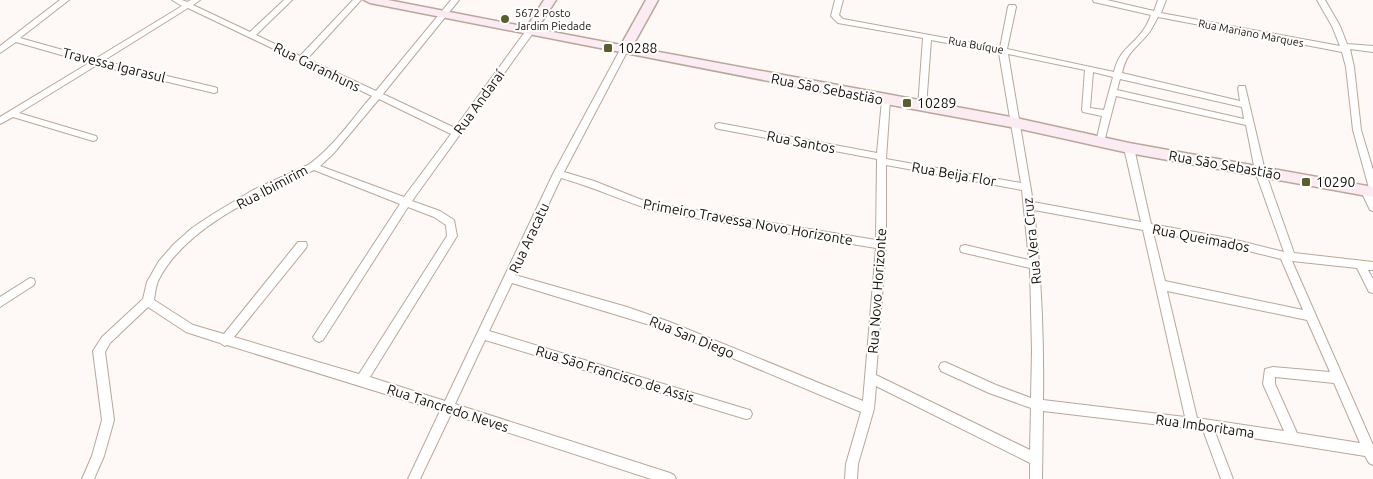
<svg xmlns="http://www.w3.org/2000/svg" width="1373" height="479" font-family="Ubuntu,sans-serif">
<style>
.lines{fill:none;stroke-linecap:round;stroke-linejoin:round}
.street-casing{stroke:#bca697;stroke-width:2}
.secondary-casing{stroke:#bca697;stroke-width:3}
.street{fill:#fff;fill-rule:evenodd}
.secondary{fill:#fbebf3;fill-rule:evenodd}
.poi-dot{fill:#5a5e2b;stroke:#fff;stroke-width:2}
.labels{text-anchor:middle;stroke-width:4;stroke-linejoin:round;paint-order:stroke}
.far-poi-label{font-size:11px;fill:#18100b;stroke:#fff;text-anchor:start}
.far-street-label{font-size:11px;fill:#18100b;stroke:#fff}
.poi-label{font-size:14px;fill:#18100b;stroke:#fff;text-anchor:start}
.street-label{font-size:14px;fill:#18100b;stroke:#fff}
</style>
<rect width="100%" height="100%" fill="#fef9f6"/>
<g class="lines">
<!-- street casing -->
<g class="street-casing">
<g id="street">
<path d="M60,0H69L20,38L95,59L182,6L172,0H182L187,2L191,0H200L193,5L250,32L284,0H292L256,35L300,56L353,0H361L307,59L376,91L451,0H459L383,94L455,128L527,29H533V33L412,201L440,211L454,220L457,236L370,377L445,401L553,174L621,48L624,47L628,50L564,172L594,181L642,200L658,204L876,240L877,159L719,129L716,128L715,126L716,124L719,123L877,153L882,100L886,97L890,100L886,159L1021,183L999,53L931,40L926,107L925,109H919L918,107L923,38L838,23L831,16L835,0H843L839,15L843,19L1000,48L1008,7L1009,5H1015L1016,7L1007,49L1114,72C1120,48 1132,47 1144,29C1147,25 1149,20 1151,15L1094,2L1093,0H1107L1154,11L1158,0H1166L1161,13L1340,46L1332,26L1317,0H1325L1340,26L1347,44L1373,46V52L1350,49L1354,67L1361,130L1373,170V191L1370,190L1373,196V211L1370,210L1361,191L1363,188H1369L1353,130L1346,67L1342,52L1158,17C1155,22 1152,29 1148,34C1135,50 1127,51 1122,73L1240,101L1238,88L1239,86H1245L1265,171L1294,253L1373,262V270H1368L1373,279V293L1369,292L1357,268L1292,261L1373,445V465L1369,463L1365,456L1215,432L1233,479H1221L1203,430L1043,411L1042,479H1030V463L876,386L874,409L858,464L857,479H845L846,464L861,412L663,329L512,283L489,331L746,409L750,410L752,414L750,418L746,419L485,340L455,404L670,473L674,475L676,479H651L451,414L420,479H408L440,411L227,345L225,346L220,343L186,332L148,307L110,343L105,352L114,420L104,456L94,479H82L92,456L102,420L93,351L102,337L143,299L147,282L159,261L174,244L192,228L213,214L253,190L308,165C333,148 352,119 372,96L188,8L103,61L214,87L217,88V92L214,93L97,65L19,113L96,136L97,138L96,140L93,141L13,117L0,124V117L89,63L16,42L0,53V46ZM1008,54L1085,70L1082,110L1083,112L1102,116L1096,142L1097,144H1103L1104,142L1116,96L1246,125L1255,171L1284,252L1228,238L1151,224L1134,148L1129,145L1124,148L1141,222L1033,202ZM1093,72L1113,77L1104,110L1090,108ZM1120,79L1242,107L1244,119L1117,90ZM379,99L451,134L404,197L320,166L333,154ZM886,165L1022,190L1029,260L965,245L961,246L960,249L961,252L965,253L1030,268L1032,351L1031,398L996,385L945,362L941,363L939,367L941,371L989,393L1031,408L1030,450L876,375L886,245ZM314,170L400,204L315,334L313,337L315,340L319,342L323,340L408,207L434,217L446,225L447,236L359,374L234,337L306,248L307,245L306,242H298L224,334L193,325L154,300C155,293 156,286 158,281C185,226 262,194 314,170ZM561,178C594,187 625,202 658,212L876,248L863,401L670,322L627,307L515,275ZM1034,210L1143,230L1185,417L1043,400C1044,336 1041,273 1034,210ZM1153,232L1228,246L1281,259L1303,310L1165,281ZM1167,291L1307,320L1330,372L1273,367L1265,369L1263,384L1284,431L1197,418ZM1275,377L1334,383L1360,443L1297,433L1275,384Z"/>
<path d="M30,278L34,279L35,282L34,285L0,307V297Z"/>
</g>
</g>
<!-- secondary casing -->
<g class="secondary-casing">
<path id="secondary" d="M364,0H388L527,27L544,0H556L537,29L621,45L646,0H658L632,47L1016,118L1129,143L1373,187V197L1129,153L1016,128L886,104L370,3Z"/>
</g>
<!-- street -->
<use href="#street" class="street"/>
<!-- secondary -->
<use href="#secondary" class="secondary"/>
</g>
<!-- markers -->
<g class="poi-dot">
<circle cx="505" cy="19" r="5"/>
<rect x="603" y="43" width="10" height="10" rx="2.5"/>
<rect x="902" y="98" width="10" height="10" rx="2.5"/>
<rect x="1301" y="177" width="10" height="10" rx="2.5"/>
</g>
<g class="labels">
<!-- far-poi labels -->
<g class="far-poi-label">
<text x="515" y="17">5672 Posto<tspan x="515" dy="13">Jardim Piedade</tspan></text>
</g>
<!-- far-street labels -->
<g class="far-street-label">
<text transform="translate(1251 33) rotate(11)" y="4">Rua Mariano Marques</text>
<text transform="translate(976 45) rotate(10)" y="4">Rua Buíque</text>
</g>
<!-- poi labels -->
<g class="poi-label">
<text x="618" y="53">10288</text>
<text x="917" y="108">10289</text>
<text x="1316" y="187">10290</text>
</g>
<!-- street labels -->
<g class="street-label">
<text transform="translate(114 65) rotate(14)" y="5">Travessa Igarasul</text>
<text transform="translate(317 67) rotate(26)" y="5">Rua Garanhuns</text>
<text transform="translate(827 89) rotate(11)" y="5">Rua São Sebastião</text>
<text transform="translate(479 102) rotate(-54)" y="5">Rua Andaraí</text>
<text transform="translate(801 142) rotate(11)" y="5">Rua Santos</text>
<text transform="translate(1225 165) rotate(10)" y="5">Rua São Sebastião</text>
<text transform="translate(954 174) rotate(10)" y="5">Rua Beija Flor</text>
<text transform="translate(272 187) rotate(-28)" y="5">Rua Ibimirim</text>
<text transform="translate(748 222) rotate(10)" y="5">Primeiro Travessa Novo Horizonte</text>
<text transform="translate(529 238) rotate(-65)" y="5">Rua Aracatu</text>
<text transform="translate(1201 238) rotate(11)" y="5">Rua Queimados</text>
<text transform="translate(1032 241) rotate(-96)" y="5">Rua Vera Cruz</text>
<text transform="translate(877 291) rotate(-86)" y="5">Rua Novo Horizonte</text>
<text transform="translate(692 337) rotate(22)" y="5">Rua San Diego</text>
<text transform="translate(615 374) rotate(17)" y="5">Rua São Francisco de Assis</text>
<text transform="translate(448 408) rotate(18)" y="5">Rua Tancredo Neves</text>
<text transform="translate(1205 426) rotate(8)" y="5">Rua Imboritama</text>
</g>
</g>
</svg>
